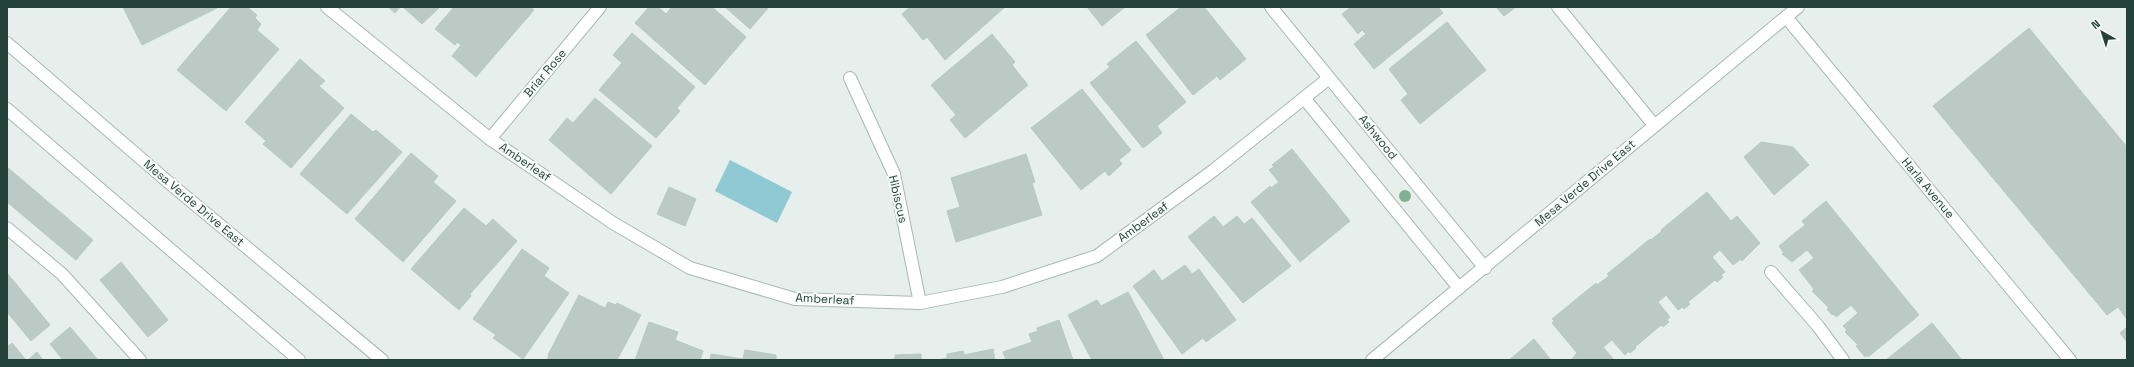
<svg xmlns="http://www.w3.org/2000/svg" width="2134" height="367" font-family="'Space Grotesk',sans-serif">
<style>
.water{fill:#8ec9d4}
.building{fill:#bbcac4;stroke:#b8c9c2}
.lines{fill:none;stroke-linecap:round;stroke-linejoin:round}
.service-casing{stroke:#a8b8b2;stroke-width:14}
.minor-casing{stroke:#a8b8b2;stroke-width:14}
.tertiary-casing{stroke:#a8b8b2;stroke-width:14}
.service{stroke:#fff;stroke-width:12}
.minor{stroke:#fff;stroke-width:12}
.tertiary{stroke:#fff;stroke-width:12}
.tree{fill:#80af93}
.labels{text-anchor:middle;stroke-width:4;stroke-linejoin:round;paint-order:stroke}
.street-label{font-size:12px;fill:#24423a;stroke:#f7fbf9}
</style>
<rect width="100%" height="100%" fill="#e6efeb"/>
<!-- water -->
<path class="water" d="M730,160L792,192L777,223L715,191Z"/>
<!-- building -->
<g class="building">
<path d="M123,7H219L142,45Z"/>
<path d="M231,7H247L257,15L255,18L261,24L257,30L279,49L226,111L177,70Z"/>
<path d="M388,7H400L395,13Z"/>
<path d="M403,7H440L422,24Z"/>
<path d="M454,7H530L534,10L476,77L452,56L461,45L457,42L455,45L435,29Z"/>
<path d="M649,7H658L666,14L672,7H712L746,37L705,85L635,23Z"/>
<path d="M725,7H769L750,29Z"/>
<path d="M910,7H1005L945,60L927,37L923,40L902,14Z"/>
<path d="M1087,7H1125L1102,26Z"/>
<path d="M1181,7H1204L1246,59L1220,80L1217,76L1193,95L1146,35Z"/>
<path d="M1351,7H1438L1443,13L1374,69L1354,44L1366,34L1362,30L1358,34L1342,14Z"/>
<path d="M1496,7H1516L1504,16Z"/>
<path d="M1447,22L1486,70L1420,124L1401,100L1408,94L1389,69Z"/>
<path d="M2029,28L2127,147L2126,318L2118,307L2107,315L1933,106Z"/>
<path d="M632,33L695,87L677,108L680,111L656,138L599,90L622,63L613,55Z"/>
<path d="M992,34L1015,62L1012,65L1028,85L965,138L950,120L956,115L931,85Z"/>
<path d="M1136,41L1186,102L1157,126L1162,133L1143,148L1090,83L1110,67L1107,64Z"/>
<path d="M300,59L325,81L319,86L344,108L291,168L263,144L266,141L245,122Z"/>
<path d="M1082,89L1131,150L1119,160L1122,164L1109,176L1105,171L1081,190L1031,128Z"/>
<path d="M595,98L652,146L611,194L549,140L567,118L573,123Z"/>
<path d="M351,114L373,132L376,130L402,152L347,214L300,174Z"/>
<path d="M1761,142L1793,147L1809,165L1774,195L1744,157Z"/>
<path d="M1292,149L1350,221L1300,262L1251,202L1270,186L1271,188L1279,182L1269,170L1274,167L1272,165Z"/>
<path d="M411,153L438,176L433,182L456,201L403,262L355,219Z"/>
<path d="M1026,154L1035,182L1032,183L1042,215L956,242L947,211L960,207L951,178Z"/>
<path d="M7,167L93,240L76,260L7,202Z"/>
<path d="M669,187L696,199L685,226L657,214Z"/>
<path d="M1707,192L1731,221L1737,216L1760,243L1742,261L1741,259L1733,265L1720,250L1712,257L1725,272L1721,275L1723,277L1717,282L1715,280L1688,302L1690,304L1684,309L1683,307L1678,310L1666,295L1658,302L1670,317L1667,320L1669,322L1663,327L1661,325L1635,347L1636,348L1630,353L1629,351L1625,355L1612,340L1603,347L1614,360H1571L1577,353L1552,323L1554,321L1552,319L1596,283L1597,285L1609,276L1607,274L1650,239L1651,240L1662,231L1661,230Z"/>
<path d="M1826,201L1919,315L1868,357L1866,355L1865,357L1856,346L1858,345L1845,332L1847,330L1843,326L1858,313L1851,305L1836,317L1833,314L1832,315L1827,309L1829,308L1812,291L1814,289L1799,270L1814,258L1807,250L1792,262L1782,254L1784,253L1779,246L1805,225L1802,221Z"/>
<path d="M464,208L486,226L493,219L517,241L470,294L471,296L459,310L411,269Z"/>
<path d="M1214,216L1223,227L1237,216L1244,224L1252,218L1291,266L1243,303L1188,237Z"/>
<path d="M522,249L549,268L544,276L569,293L523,359L493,338L496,335L473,319Z"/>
<path d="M121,262L168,320L148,337L100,280Z"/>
<path d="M1185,265L1192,274L1199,269L1236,320L1206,342L1203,338L1182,354L1133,286L1154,270L1162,281Z"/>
<path d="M7,273L50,325L31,341L7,312Z"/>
<path d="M1128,292L1164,360H1092L1068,315L1097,300L1101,306Z"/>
<path d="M579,295L605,308L608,302L616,305L617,303L641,315L617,360H547L549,356L548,355Z"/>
<path d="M1059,320L1073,360H1006L1003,352L1032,342L1029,334L1038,331L1037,328Z"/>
<path d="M649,322L678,332L675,340L703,351L700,360H635Z"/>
<path d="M1932,323L1962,360H1886Z"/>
<path d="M70,327L98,360H63L50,344Z"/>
<path d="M2127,327V342L2120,333Z"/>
<path d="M1534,339L1551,360H1509Z"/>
<path d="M12,343L26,360H7V347Z"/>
<path d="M993,349L995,360H938L947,358V354L963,351L964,355Z"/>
<path d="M745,350L776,355V360H710L711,354L743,359Z"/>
<path d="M37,352L43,360H28Z"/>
<path d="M921,354V360H887L895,359V355Z"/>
</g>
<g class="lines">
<!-- service casing -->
<g class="service-casing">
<g id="service">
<path d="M1558,7L1654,125"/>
<path d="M7,228L62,274L140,360"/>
<path d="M1771,272L1818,326L1843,360"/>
</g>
</g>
<!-- minor casing -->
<g class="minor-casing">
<g id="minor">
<path d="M327,7L490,139L613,223L690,268L795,299L920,303L1002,287L1097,256L1214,170L1329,78"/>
<path d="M1271,7L1485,268"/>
<path d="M1786,17L2070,360"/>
<path d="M850,78L894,174L920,303"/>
<path d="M1304,98L1459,288"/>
<path d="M490,139L600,7"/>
</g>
</g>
<!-- tertiary casing -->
<g class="tertiary-casing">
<g id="tertiary">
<path d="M7,43L167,181L382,360"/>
<path d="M7,109L299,360"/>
<path d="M1372,360L1798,7"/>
</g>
</g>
<!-- service -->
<use href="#service" class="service"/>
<!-- minor -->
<use href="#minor" class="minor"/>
<!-- tertiary -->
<use href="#tertiary" class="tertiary"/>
</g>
<!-- trees -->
<circle class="tree" cx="1405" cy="196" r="6"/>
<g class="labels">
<!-- street labels -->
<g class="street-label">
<text transform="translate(545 73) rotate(-50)" y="4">Briar Rose</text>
<text transform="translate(1378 137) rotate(51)" y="4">Ashwood</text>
<text transform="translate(525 162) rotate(34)" y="4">Amberleaf</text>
<text transform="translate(1585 183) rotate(-40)" y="4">Mesa Verde Drive East</text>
<text transform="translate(1928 188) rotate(50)" y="4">Harla Avenue</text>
<text transform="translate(898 199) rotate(77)" y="4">Hibiscus</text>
<text transform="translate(194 203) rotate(40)" y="4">Mesa Verde Drive East</text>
<text transform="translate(1143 222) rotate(-36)" y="4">Amberleaf</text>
<text transform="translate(825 299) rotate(3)" y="4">Amberleaf</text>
</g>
</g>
<!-- border -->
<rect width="2134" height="367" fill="none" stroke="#24423a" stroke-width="16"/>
<!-- north arrow -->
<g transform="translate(2102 32) rotate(321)" stroke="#f7fbf9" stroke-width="3" paint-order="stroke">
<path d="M0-3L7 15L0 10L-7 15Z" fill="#24423a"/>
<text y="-6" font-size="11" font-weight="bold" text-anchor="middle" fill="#24423a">N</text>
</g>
</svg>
